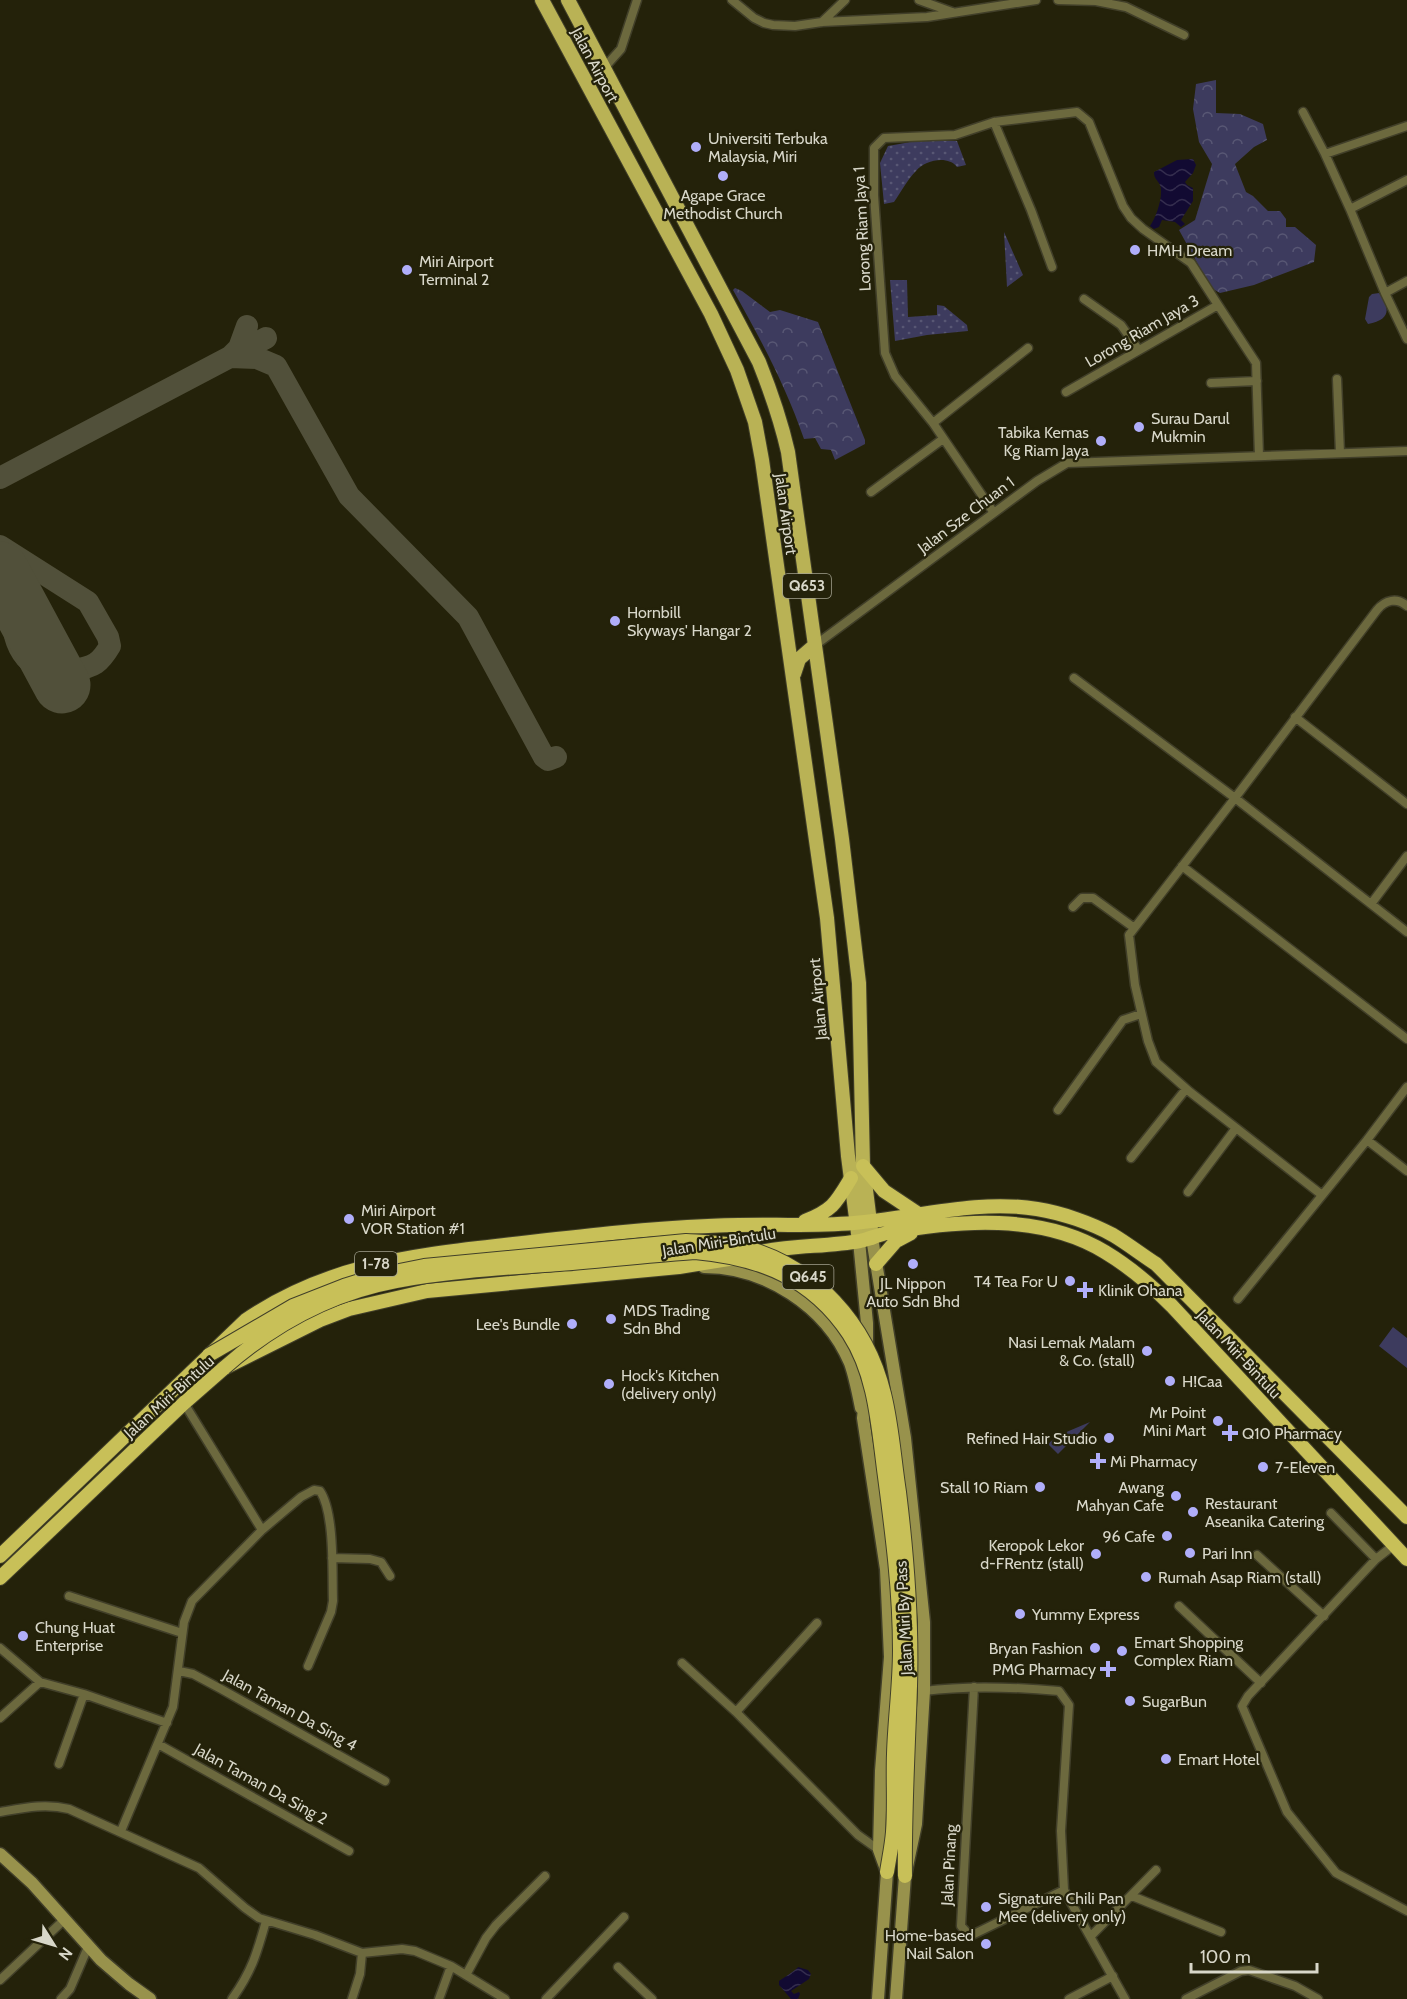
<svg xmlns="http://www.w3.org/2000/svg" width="1407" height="1999" viewBox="0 0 1407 1999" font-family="Cabin,sans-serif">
	<defs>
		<pattern id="forest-crowns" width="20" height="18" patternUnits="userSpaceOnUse" patternTransform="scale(1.5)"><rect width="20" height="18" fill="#3d3b5e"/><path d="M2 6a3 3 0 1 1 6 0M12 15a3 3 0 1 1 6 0" fill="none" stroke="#585774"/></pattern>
		<pattern id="park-dots" width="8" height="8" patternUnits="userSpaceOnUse" patternTransform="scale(1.5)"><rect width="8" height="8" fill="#3d3b5e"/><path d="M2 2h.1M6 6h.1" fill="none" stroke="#585774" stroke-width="1.8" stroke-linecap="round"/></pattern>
		<pattern id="water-waves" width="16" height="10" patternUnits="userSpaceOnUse" patternTransform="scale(1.5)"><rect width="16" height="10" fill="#120a32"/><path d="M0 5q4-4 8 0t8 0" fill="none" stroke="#342d4e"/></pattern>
	</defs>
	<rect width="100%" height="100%" fill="#24220a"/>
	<path fill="#3d3b5e" d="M1379 293C1391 309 1390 320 1368 324L1365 319 1369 297 1372 294Z
		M1393 1327 1407 1338V1368L1379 1346Z
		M1090 1422 1058 1454 1048 1444 1057 1436Z"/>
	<path fill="url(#forest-crowns)" d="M1216 80V113L1240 114 1263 124 1267 140 1254 147 1235 164 1246 192 1253 196 1268 211H1280L1286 219V227H1295L1316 245 1314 262 1254 285 1220 293 1211 288 1179 230 1195 220 1212 164 1199 142 1193 109 1196 84Z
		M735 288 742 291 770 312 780 310 818 322 865 440V444L835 460 831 450 821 449 815 438 804 439C786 386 760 338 733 290Z"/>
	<path fill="url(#park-dots)" d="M922 140 957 141 966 165 957 167C948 155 925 160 916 171 907 180 901 192 894 202L884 204 880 163 888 146Z
		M1004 232 1023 275 1007 287Z
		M890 280H907L908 317 937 315V305L944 306 967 325 968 331 927 335 895 341Z"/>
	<path fill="url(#water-waves)" d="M1193 159 1196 165 1193 173 1185 182 1187 185 1193 188V201L1181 220 1185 224 1181 227 1175 222 1162 220 1159 227 1154 229 1150 226C1156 218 1164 195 1160 185 1157 179 1154 179 1154 172L1177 160Z
		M798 1967 808 1970 811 1974 809 1979 791 1991 794 1994 799 1992 800 1994 798 1999H791L779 1985V1981C782 1979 796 1970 798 1967Z"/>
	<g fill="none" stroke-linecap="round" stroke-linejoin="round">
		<path stroke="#51503a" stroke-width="22" d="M231 356 239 348 247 326
			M230 357 257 358 276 366 349 496 468 617 544 757 548 760 556 757
			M0 478 266 338
			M0 546 88 602 108 637 110 646C100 663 94 667 74 670 68 671 62 673 56 672 22 671 5 631 18 604"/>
		<path stroke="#51503a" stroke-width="57" d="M0 570 62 685"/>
		<g stroke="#413f29" stroke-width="11">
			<path id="minor" d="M732 0 754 18 764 23 773 25 795 26 822 22 927 17 1036 0
				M919 0 952 12
				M1058 0 1096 1 1126 7 1184 35
				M822 22 845 0
				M604 68 621 49 637 0
				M1303 112 1325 154 1350 209
				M994 122 1031 210 1052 267
				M1325 154 1407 126
				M1407 281 1385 293 1407 339
				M1385 293 1350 209 1407 180
				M1084 299 1121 325 1138 349
				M1337 379 1340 453
				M1211 383 1257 381
				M1066 392 1218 305 1256 363 1259 456
				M933 423 1028 348
				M871 492 943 439
				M994 513 933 423 895 376 885 353 874 195V148L884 138 955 135 994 122 1077 112 1089 122 1123 206 1131 218 1143 229 1191 263 1218 305
				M814 646 1037 481 1067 463 1407 451
				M1074 678 1235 798 1407 932
				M1295 717 1407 804
				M1182 866 1407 1039
				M1371 904 1407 856
				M1073 907 1082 898H1093L1133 927
				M1058 1110 1123 1020 1141 1014
				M1367 1140 1407 1171
				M1131 1158 1186 1089
				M1188 1192 1236 1128
				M1322 1195 1190 1092 1156 1062 1148 1041 1135 985 1129 935 1235 798 1377 610C1385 600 1397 597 1407 606
				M1238 1299 1367 1140 1407 1087
				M184 1403 262 1530
				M1331 1513 1376 1559
				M1394 1545 1376 1559 1360 1576 1248 1696 1242 1706 1287 1812 1336 1873 1407 1911
				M1257 1555 1324 1616
				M332 1558 370 1559 381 1562 390 1576
				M69 1596 182 1633
				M1179 1606 1261 1683
				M0 1648 40 1682 84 1694 167 1723
				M682 1663 736 1712 858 1835 879 1850
				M179 1671 193 1674 221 1689 385 1781
				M974 1687 961 1926 970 1936 1064 1890
				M924 1691C969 1685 1014 1687 1059 1691L1069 1705 1061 1831 1064 1890 1125 1999
				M736 1712 817 1623
				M0 1718 40 1682
				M158 1744 349 1851
				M59 1764 84 1694
				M0 1812C23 1808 45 1803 69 1809L199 1868 245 1908 259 1918 315 1935 362 1953 402 1949 415 1951 451 1966 505 1999
				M121 1831 173 1707 184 1622 192 1601 262 1530 301 1497 314 1490 320 1491C335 1513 332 1574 333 1601L331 1612 308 1666
				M1132 1896 1221 1932
				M1091 1936 1156 1870
				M618 1967 652 1999
				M466 1975 486 1938 496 1925 545 1876
				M0 1980 65 1919
				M61 1999 70 1989 88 1947
				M232 1999C252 1971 257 1953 266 1921
				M352 1999 360 1974 362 1953
				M439 1999 451 1966
				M546 1999 624 1917
				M1069 1999 1113 1976
				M1186 1999 1241 1971 1249 1970 1295 1986 1318 1999"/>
		</g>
		<g stroke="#413f29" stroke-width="15">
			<path id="secondary" d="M872 1238 905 1438 924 1622V1691L916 1824 905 1876 896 1999
				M859 1241 867 1323V1350
				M704 1267C765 1267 826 1306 850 1363 855 1377 858 1393 861 1408
				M867 1380 863 1418 886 1569 890 1657 881 1771 879 1850 887 1872 878 1999
				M0 1854 32 1883 101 1960 129 1984 150 1999"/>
		</g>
		<g stroke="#413f29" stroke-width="16">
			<path id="primary" d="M542 0 711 314 737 370 755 422 762 460 827 918 848 1156 859 1241
				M568 0 759 362C771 392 781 421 788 452L842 839 859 983 863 1166 872 1238
				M794 674 799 659 814 646"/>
		</g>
		<g stroke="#413f29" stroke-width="16">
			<path id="trunk" d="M863 1166 884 1191 920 1215
				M805 1221C833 1210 836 1203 851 1178
				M756 1253C790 1245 826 1247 860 1241 869 1239 878 1235 887 1233 957 1220 1042 1213 1105 1252 1130 1267 1152 1286 1172 1306L1407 1559
				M876 1264 896 1241 911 1233
				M0 1556 246 1320C324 1267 405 1256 496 1246 567 1238 637 1229 708 1226 757 1223 806 1227 854 1223 913 1218 978 1199 1037 1209 1062 1213 1091 1223 1113 1235 1128 1244 1142 1255 1156 1264L1407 1517
				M0 1578 184 1403 224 1368 320 1320 349 1309 427 1291 679 1267 735 1258"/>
		</g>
		<use href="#minor" stroke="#6c693e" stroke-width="8"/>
		<use href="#secondary" stroke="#98924c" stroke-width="12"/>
		<use href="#primary" stroke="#b9b255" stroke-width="14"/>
		<use href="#trunk" stroke="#c8c058" stroke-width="14"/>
		<g stroke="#413f29" stroke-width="16" stroke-linecap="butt">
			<path id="trunk-bridge" d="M209 1355 293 1306 344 1286 379 1275 424 1266 686 1241C705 1242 725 1242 744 1247 815 1266 867 1323 884 1394 892 1426 894 1460 899 1492 907 1557 912 1621 910 1686 908 1750 904 1813 905 1876
				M224 1368C273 1325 332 1293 396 1281 450 1271 505 1268 559 1264 605 1261 650 1255 695 1252 760 1258 812 1278 849 1334 875 1374 878 1423 884 1469 892 1530 900 1589 900 1650 900 1685 895 1720 894 1754 893 1780 895 1806 893 1832 892 1845 889 1859 887 1872"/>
		</g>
		<use href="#trunk-bridge" stroke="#c8c058" stroke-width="14"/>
	</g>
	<g fill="#b0aefa" stroke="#24220a" stroke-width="2">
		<circle cx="696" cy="147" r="6"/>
		<circle cx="723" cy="176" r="6"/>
		<circle cx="1135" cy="250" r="6"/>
		<circle cx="407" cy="270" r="6"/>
		<circle cx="1139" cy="427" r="6"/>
		<circle cx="1101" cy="441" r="6"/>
		<circle cx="615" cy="621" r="6"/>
		<circle cx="349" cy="1219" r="6"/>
		<circle cx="913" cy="1264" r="6"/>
		<circle cx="1070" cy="1281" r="6"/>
		<path d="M1082 1281h6v6h6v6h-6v6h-6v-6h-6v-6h6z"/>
		<circle cx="611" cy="1319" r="6"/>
		<circle cx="572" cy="1324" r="6"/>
		<circle cx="1147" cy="1351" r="6"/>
		<circle cx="1170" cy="1381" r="6"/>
		<circle cx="609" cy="1384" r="6"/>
		<circle cx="1218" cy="1421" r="6"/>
		<path d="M1227 1424h6v6h6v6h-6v6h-6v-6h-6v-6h6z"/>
		<circle cx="1109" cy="1438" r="6"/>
		<path d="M1095 1452h6v6h6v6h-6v6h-6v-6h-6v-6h6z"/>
		<circle cx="1263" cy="1467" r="6"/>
		<circle cx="1040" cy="1487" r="6"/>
		<circle cx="1176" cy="1496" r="6"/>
		<circle cx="1193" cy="1512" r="6"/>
		<circle cx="1167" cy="1536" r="6"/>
		<circle cx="1190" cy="1553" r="6"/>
		<circle cx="1096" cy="1554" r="6"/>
		<circle cx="1146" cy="1577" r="6"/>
		<circle cx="1020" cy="1614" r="6"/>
		<circle cx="23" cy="1636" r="6"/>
		<circle cx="1095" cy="1648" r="6"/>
		<circle cx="1122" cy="1651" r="6"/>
		<path d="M1105 1660h6v6h6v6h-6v6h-6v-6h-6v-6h6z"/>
		<circle cx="1130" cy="1701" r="6"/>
		<circle cx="1166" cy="1759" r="6"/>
		<circle cx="986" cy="1907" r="6"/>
		<circle cx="986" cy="1944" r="6"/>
	</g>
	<g text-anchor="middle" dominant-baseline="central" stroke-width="4.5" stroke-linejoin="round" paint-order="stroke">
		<g fill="#24220a" stroke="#a2a190" stroke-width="1.5">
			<rect x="783" y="574" width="48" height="24" rx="4.5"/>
			<rect x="355" y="1252" width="42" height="24" rx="4.5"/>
			<rect x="782.5" y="1265" width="51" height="24" rx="4.5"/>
		</g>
		<g font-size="15" font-weight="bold" fill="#d8d7c9">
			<text x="807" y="586">Q653</text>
			<text x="376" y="1264">1-78</text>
			<text x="808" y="1277">Q645</text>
		</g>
		<g font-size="16" fill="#d8d7c9" stroke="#24220a">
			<text transform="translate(595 65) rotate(62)">Jalan Airport</text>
			<text transform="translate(862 229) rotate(-93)">Lorong Riam Jaya 1</text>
			<text transform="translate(1142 331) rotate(-30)">Lorong Riam Jaya 3</text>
			<text transform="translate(786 514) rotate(82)">Jalan Airport</text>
			<text transform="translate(966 515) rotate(-37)">Jalan Sze Chuan 1</text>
			<text transform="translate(818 999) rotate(-95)">Jalan Airport</text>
			<text transform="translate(719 1242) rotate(-9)">Jalan Miri-Bintulu</text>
			<text transform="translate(1239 1354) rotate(47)">Jalan Miri-Bintulu</text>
			<text transform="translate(169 1397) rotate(-42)">Jalan Miri-Bintulu</text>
			<text transform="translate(904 1618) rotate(-93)">Jalan Miri By Pass</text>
			<text transform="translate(290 1710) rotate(29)">Jalan Taman Da Sing 4</text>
			<text transform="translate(261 1784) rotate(29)">Jalan Taman Da Sing 2</text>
			<text transform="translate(949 1865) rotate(-87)">Jalan Pinang</text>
		</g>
		<g font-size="16" fill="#d8d7c9" stroke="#24220a" text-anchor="start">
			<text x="708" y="138">Universiti Terbuka<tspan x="708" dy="18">Malaysia, Miri</tspan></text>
			<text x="723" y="195" text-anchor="middle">Agape Grace<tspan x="723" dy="18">Methodist Church</tspan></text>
			<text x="1147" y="250">HMH Dream</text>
			<text x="419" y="261">Miri Airport<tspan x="419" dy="18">Terminal 2</tspan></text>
			<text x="1151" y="418">Surau Darul<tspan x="1151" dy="18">Mukmin</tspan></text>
			<text x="1089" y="432" text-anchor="end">Tabika Kemas<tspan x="1089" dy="18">Kg Riam Jaya</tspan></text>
			<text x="627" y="612">Hornbill<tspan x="627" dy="18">Skyways' Hangar 2</tspan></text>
			<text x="361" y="1210">Miri Airport<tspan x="361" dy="18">VOR Station #1</tspan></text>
			<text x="1058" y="1281" text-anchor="end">T4 Tea For U</text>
			<text x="913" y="1283" text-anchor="middle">JL Nippon<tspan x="913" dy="18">Auto Sdn Bhd</tspan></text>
			<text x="1098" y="1290">Klinik Ohana</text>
			<text x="623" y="1310">MDS Trading<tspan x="623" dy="18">Sdn Bhd</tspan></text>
			<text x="560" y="1324" text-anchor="end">Lee's Bundle</text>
			<text x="1135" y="1342" text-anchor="end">Nasi Lemak Malam<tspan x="1135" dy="18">&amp; Co. (stall)</tspan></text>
			<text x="621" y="1375">Hock's Kitchen<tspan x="621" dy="18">(delivery only)</tspan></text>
			<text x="1182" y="1381">H!Caa</text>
			<text x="1206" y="1412" text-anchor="end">Mr Point<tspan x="1206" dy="18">Mini Mart</tspan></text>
			<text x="1242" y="1433">Q10 Pharmacy</text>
			<text x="1097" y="1438" text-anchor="end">Refined Hair Studio</text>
			<text x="1110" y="1461">Mi Pharmacy</text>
			<text x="1275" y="1467">7-Eleven</text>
			<text x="1028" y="1487" text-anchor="end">Stall 10 Riam</text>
			<text x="1164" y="1487" text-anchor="end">Awang<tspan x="1164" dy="18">Mahyan Cafe</tspan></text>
			<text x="1205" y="1503">Restaurant<tspan x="1205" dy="18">Aseanika Catering</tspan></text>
			<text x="1155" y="1536" text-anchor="end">96 Cafe</text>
			<text x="1084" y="1545" text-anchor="end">Keropok Lekor<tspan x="1084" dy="18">d-FRentz (stall)</tspan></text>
			<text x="1202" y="1553">Pari Inn</text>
			<text x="1158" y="1577">Rumah Asap Riam (stall)</text>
			<text x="1032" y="1614">Yummy Express</text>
			<text x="35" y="1627">Chung Huat<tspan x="35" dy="18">Enterprise</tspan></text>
			<text x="1134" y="1642">Emart Shopping<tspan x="1134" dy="18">Complex Riam</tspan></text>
			<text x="1083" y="1648" text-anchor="end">Bryan Fashion</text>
			<text x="1096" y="1669" text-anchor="end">PMG Pharmacy</text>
			<text x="1142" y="1701">SugarBun</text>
			<text x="1178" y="1759">Emart Hotel</text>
			<text x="998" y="1898">Signature Chili Pan<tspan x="998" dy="18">Mee (delivery only)</tspan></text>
			<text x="974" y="1935" text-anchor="end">Home-based<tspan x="974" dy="18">Nail Salon</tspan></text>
		</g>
	</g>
	<g transform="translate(54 1945) rotate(127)" stroke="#24220a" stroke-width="4.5" paint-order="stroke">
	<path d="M0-4.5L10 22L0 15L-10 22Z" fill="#d8d7c9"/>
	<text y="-9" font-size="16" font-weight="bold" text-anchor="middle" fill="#d8d7c9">N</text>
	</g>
	<path d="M1191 1963v9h126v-9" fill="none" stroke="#d8d7c9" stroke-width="3"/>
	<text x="1200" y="1963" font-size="18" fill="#d8d7c9" stroke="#24220a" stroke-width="4.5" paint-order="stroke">100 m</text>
</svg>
